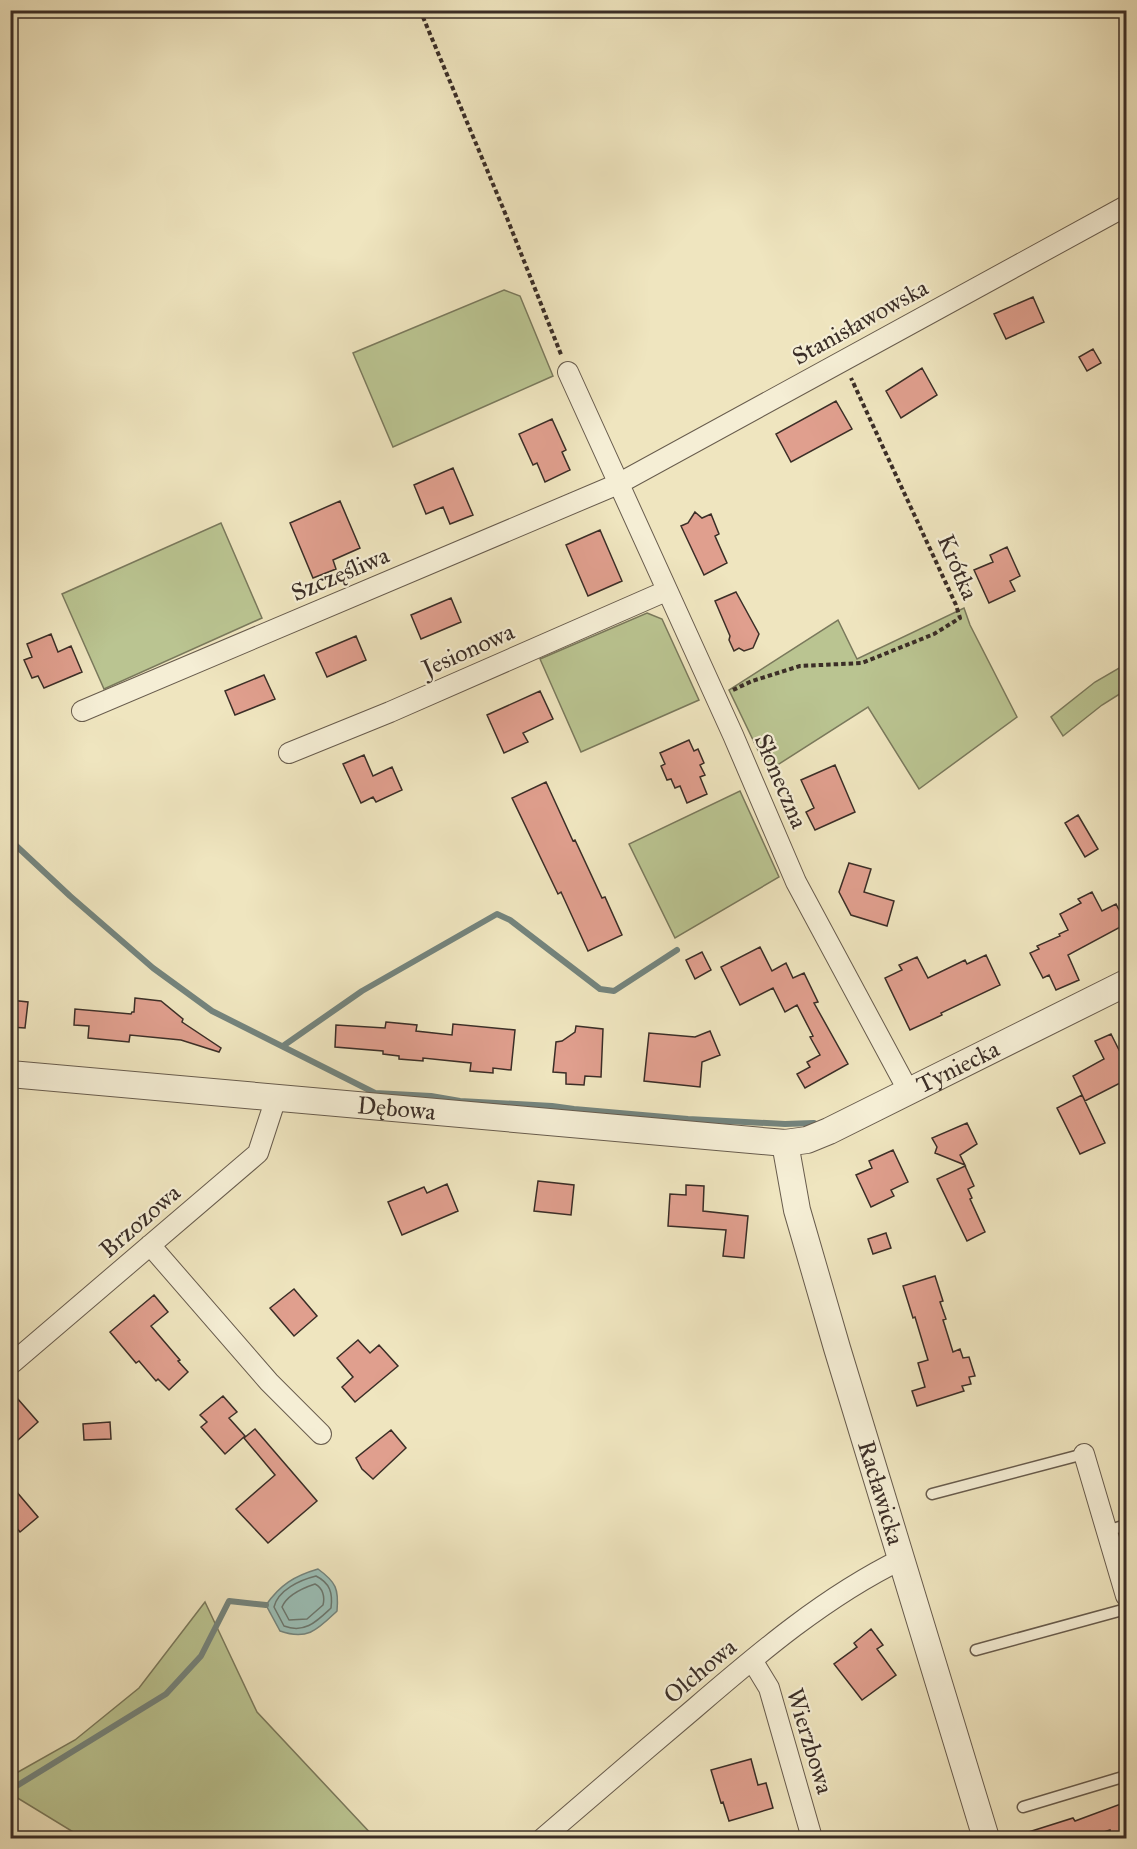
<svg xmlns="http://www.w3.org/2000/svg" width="1137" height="1849" viewBox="0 0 1137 1849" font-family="'IM FELL Great Primer',serif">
	<rect width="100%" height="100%" fill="#efe5bf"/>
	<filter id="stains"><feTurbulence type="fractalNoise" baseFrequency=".00333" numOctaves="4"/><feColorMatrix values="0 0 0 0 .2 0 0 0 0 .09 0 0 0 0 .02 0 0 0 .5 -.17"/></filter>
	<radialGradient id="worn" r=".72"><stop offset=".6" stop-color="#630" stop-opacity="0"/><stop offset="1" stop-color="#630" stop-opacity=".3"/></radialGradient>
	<path fill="#bac491" stroke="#7a795c" stroke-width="1.5" d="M504 290 520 296 553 376 393 447 353 353Z
		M221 523 262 618 104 689 62 594Z
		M964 608 970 625 1017 717 919 789 868 707 768 771 729 690 838 620 857 659Z
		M647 613 662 619 699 700 581 752 540 659Z
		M1126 664V690L1102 705 1063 736 1051 717 1095 682Z
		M740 791 779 877 675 938 629 844Z
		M205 1602 257 1712 375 1838H83L11 1794V1776L75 1740 139 1688Z"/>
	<path fill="#9abeb6" stroke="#74847d" stroke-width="1.5" d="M318 1569C336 1582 339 1589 337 1611 318 1629 308 1641 280 1631L266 1605C280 1585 294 1576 318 1569Z"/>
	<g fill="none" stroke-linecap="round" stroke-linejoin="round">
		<path stroke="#6a766e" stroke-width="1.5" d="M316 1576C330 1583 333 1593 331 1608 317 1621 305 1634 284 1626L274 1607C278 1590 300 1580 316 1576Z
			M315 1584C323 1588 325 1597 323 1605L307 1619 289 1620 282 1607C287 1595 303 1588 315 1584Z"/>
		<path stroke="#74847d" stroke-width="6" d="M10 840 70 896 153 968 212 1011 375 1093 431 1096 460 1101 552 1106 574 1109 688 1119 785 1124 814 1123
			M283 1046 362 991 497 914 510 920 600 989 614 991 677 950
			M10 1790 166 1694 201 1656 229 1601 266 1605"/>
	</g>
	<path fill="#e09f8e" stroke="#3b2e27" stroke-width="1.5" d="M1033 297 1044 322 1006 339 994 314Z
		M1093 349 1101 363 1087 371 1079 357Z
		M922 368 937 395 901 418 886 391Z
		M836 401 852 429 791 462 776 434Z
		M552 419 566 450 562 452 570 470 545 482 537 463 533 465 519 434Z
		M453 468 473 515 450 524 443 507 426 514 414 485Z
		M340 501 360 548 333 560 336 569 313 578 290 523Z
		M695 512 702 518 711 514 719 534 715 536 727 563 704 575 681 526 688 523Z
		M600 530 622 581 588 596 566 545Z
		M1007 547 1020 576 1010 581 1015 591 989 603 974 570 993 562 990 555Z
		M736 592 759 634 753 648 744 651 739 648 734 651 729 640 730 636 715 601Z
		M451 598 461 622 421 639 411 615Z
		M51 634 58 652 71 646 82 672 44 688 38 676 32 678 24 660 32 657 27 644Z
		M356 636 366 660 327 677 316 653Z
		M264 675 275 699 235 715 225 691Z
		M540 691 553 719 523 733 528 742 504 753 487 715Z
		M689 740 694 751 698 749 704 763 700 765 705 775 700 777 707 794 687 803 680 786 675 788 671 779 667 780 661 766 665 764 660 753Z
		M364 755 373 776 392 767 402 790 376 802 373 797 361 803 343 764Z
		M835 765 855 812 815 830 806 812 814 808 801 780Z
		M546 782 573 841 575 840 602 898 605 897 622 935 588 951 561 892 558 894 512 798Z
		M1078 815 1098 849 1085 857 1065 823Z
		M849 863 871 869 864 892 894 901 887 926 851 915 839 892Z
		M1092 892 1102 911 1116 904 1126 924 1068 955 1079 980 1056 990 1049 975 1043 978 1030 953 1039 949 1037 946 1060 936 1059 934 1068 930 1060 914 1081 903 1078 899Z
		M760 947 772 971 786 963 793 978 804 973 818 1002 814 1003 848 1064 805 1088 797 1074 810 1067 807 1062 820 1055 810 1037 813 1036 797 1005 785 1012 773 988 740 1005 721 967Z
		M702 952 711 970 695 979 686 960Z
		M986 955 1000 985 941 1013 942 1015 910 1030 885 978 902 970 899 965 917 957 928 978 965 960 967 964Z
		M135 998 161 1001 183 1019 182 1022 221 1048 219 1052 181 1040 130 1035 129 1042 88 1038 89 1026 74 1025 75 1009 131 1014 132 1012H134Z
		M10 1000 28 1002 25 1028 10 1027Z
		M386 1022 417 1025 416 1031 452 1035 453 1024 515 1030 511 1070 493 1068V1073L470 1071 471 1063 423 1058V1061L399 1059V1056L383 1054V1051L335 1047 336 1025 385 1028Z
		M576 1026 603 1029 601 1077 585 1076 584 1085 566 1084V1073L553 1072 556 1042 562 1041 575 1032Z
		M710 1031 720 1055 702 1062 700 1087 644 1081 649 1033 695 1037Z
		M1111 1034 1126 1064V1080L1085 1101 1073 1076 1104 1059 1095 1041Z
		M1082 1095 1105 1143 1080 1154 1057 1108Z
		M967 1123 977 1144 960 1155 965 1165 935 1153 937 1147 932 1138Z
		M893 1150 908 1182 891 1190 894 1196 871 1207 856 1175 872 1168 869 1161Z
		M965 1166 974 1186 968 1189 972 1198 970 1199 985 1232 967 1241 937 1179Z
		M538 1181 574 1185 571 1215 534 1211Z
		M447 1184 458 1211 402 1235 388 1202 424 1187 427 1193Z
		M686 1185 704 1186 703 1211 748 1216 744 1258 723 1256 726 1230 668 1226 670 1194 686 1195Z
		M886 1233 891 1248 873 1254 868 1239Z
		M935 1276 943 1301 940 1302 946 1319 943 1320 953 1352 960 1349 963 1358 969 1357 975 1376 969 1377 971 1384 962 1386 964 1391 917 1406 912 1391 925 1387 918 1363 928 1360 915 1317 913 1318 903 1286Z
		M294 1289 317 1316 294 1336 270 1308Z
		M154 1295 168 1312 151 1326 180 1360 178 1361 188 1372 169 1390 158 1379 156 1381 139 1361 136 1363 110 1332Z
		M358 1340 370 1353 379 1345 398 1366 355 1402 342 1387 353 1377 337 1358Z
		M10 1390 38 1422 18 1440 10 1431Z
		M223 1396 237 1412 229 1418 245 1436 225 1454 201 1427 207 1422 200 1415Z
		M110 1422 111 1439 84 1440 83 1424Z
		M255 1429 317 1501 268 1543 236 1509 275 1475 244 1438Z
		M391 1430 406 1448 373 1479 362 1469 356 1458Z
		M10 1484 38 1517 20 1532 10 1520Z
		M871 1629 883 1645 877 1649 896 1675 862 1700 834 1664 857 1647 854 1643Z
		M751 1759 758 1785 766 1783 773 1808 729 1821 723 1802 721 1803 711 1770Z
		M1126 1802V1839H1113L1110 1830 1082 1839H1020L1019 1835 1073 1818 1075 1821Z"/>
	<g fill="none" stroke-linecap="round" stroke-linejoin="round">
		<g stroke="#685c4d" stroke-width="13">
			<path id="service" d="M932 1494 1084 1454
				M1107 1531 1126 1525
				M976 1650 1126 1609
				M1023 1807 1126 1776"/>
		</g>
		<g stroke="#685c4d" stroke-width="22">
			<path id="minor" d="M568 372 733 735 796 882 909 1092
				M82 711 618 484 1126 206
				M289 753 390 712 666 591
				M150 1245 269 1382 321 1434
				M10 1365 258 1153 276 1098
				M1084 1454 1126 1596
				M752 1660 769 1688 812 1838
				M543 1838C593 1795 644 1751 695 1708 760 1652 826 1596 902 1559"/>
		</g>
		<g stroke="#685c4d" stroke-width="28">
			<g id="tertiary">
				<path id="s1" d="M10 1074 785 1143 807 1140 829 1131 1126 983"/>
				<path id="s2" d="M785 1143 797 1210 837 1348 986 1838"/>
			</g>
		</g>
		<path stroke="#3b2e27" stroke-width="4" stroke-dasharray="4.5 3" stroke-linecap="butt" d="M420 10 503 208 562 357
			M733 690 752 681 800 666 862 663 934 634 960 618 956 605 851 378"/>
		<use href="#service" stroke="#f5eed5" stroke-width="10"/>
		<use href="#minor" stroke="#f5eed5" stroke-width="20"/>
		<use href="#tertiary" stroke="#f5eed5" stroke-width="26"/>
	</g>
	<g text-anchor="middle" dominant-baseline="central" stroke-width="4.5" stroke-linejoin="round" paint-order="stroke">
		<g font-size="24" fill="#3b2e27" stroke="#f5eed5">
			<text transform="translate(860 322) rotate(-29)">Stanisławowska</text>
			<text transform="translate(958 567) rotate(67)">Krótka</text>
			<text transform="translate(340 574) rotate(-23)">Szczęśliwa</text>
			<text transform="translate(468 650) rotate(-24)">Jesionowa</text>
			<text transform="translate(781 781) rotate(67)">Słoneczna</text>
			<text stroke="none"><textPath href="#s1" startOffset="968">Tyniecka</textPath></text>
			<text stroke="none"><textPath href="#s1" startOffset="388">Dębowa</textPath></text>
			<text transform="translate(140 1221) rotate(-41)">Brzozowa</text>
			<text stroke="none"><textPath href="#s2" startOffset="363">Racławicka</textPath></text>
			<text transform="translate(700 1671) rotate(-40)">Olchowa</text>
			<text transform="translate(810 1741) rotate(73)">Wierzbowa</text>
		</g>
	</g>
	<rect width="1137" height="1849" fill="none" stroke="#efe5bf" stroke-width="36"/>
	<rect x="12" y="12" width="1113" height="1825" fill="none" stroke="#3b2e27" stroke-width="3"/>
	<rect x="18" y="18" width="1101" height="1813" fill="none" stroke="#3b2e27" stroke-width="1.5"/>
	<rect width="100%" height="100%" filter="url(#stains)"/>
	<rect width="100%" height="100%" fill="url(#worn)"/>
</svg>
